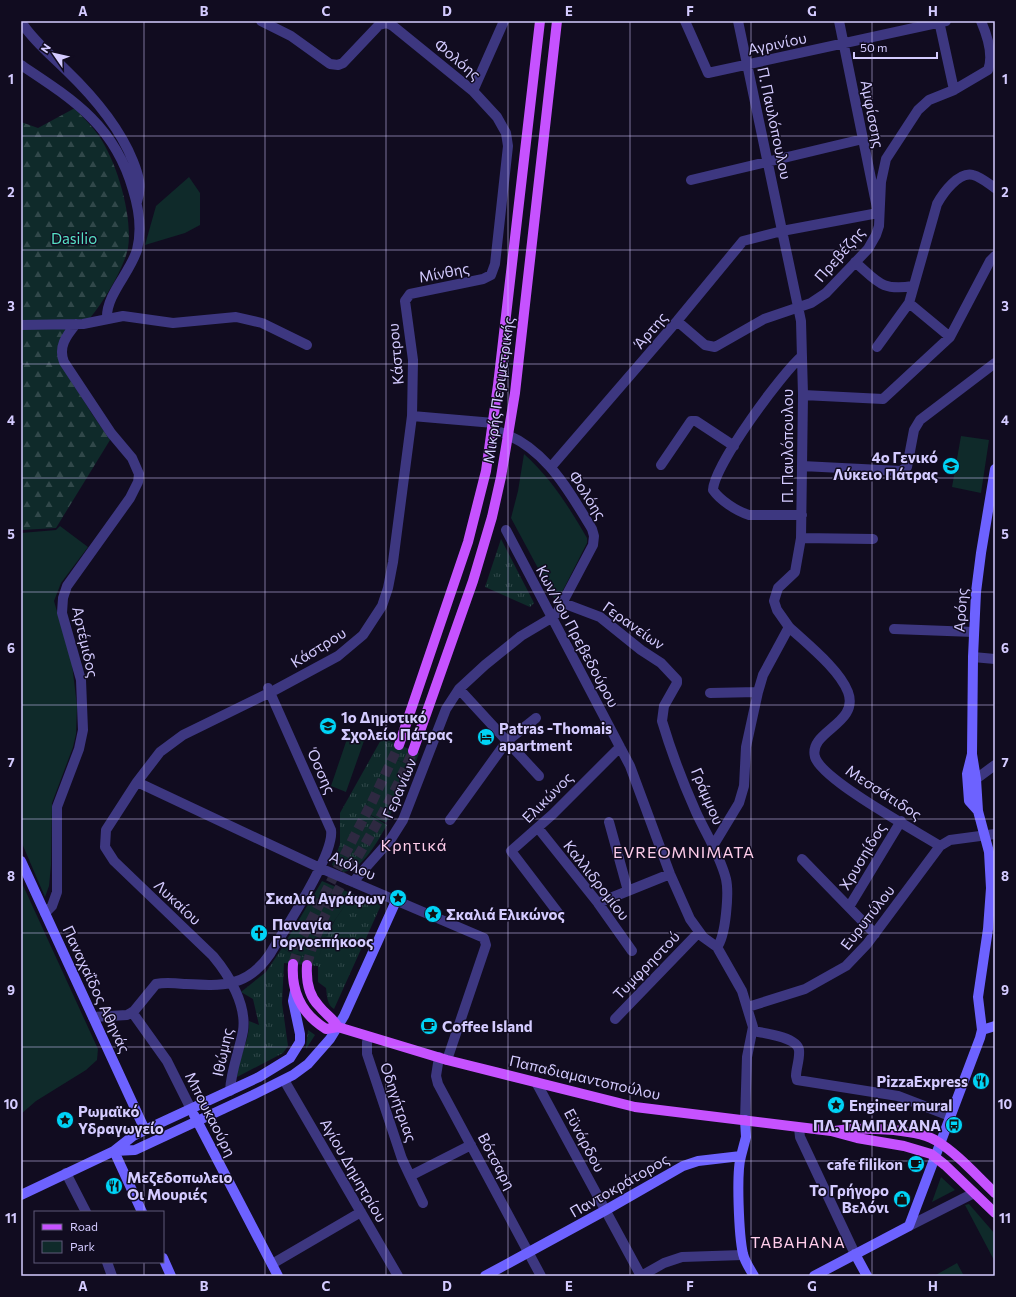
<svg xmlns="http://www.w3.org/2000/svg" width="1016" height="1297" viewBox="0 0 1016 1297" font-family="Commissioner,sans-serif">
	<defs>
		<pattern id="grass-tufts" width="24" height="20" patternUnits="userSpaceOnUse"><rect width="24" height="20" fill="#0f2a2a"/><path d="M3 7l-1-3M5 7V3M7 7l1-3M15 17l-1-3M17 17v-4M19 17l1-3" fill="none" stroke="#31484a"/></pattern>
		<pattern id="forest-firs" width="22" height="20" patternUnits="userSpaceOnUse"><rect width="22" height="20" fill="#0f2a2a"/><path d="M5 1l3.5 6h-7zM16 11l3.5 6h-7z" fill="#31484a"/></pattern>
	</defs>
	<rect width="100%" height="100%" fill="#110c20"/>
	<path fill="url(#grass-tufts)" d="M501 539 534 603 530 607 485 587Z
		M382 738 419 753 414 767 390 757 363 811 387 825C378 840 363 870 343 872L332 865 340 844V813Z
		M353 894 381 905 334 1009C327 1005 327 996 326 988L318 982V966L284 963 282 1003 288 1046 283 1053 237 1077C238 1057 250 1041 249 1021L259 1025 253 999 241 992 266 972 282 948 293 955 295 954 306 956 324 941 336 918Z
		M308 1030 315 1035 306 1049V1047Z"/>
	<path fill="url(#forest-firs)" d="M75 108C83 118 92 126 99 136 117 162 133 217 128 248 124 268 103 303 90 318L75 320 59 361 92 414 110 440 56 528 21 530V122L38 128Z"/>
	<path fill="#0f2a2a" d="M189 177 200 193V225L185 233 145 245 156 206Z
		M961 436 989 440 981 493 952 487Z
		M524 454C551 478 569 507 587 538V543L560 596 554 598 511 518 518 491Z
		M60 526 88 547 61 583 54 601 72 664 77 706 76 734 73 747 52 803 51 865 49 886 45 897 21 841V533L56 530Z
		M349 733 365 738 346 792 331 786Z
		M390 757 414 767 386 823 363 811Z
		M21 881 98 1049 97 1060 86 1070 36 1101 21 1114Z
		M322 881 353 894 330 927 319 956H306L295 954 293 955 282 948Z
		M941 1177 955 1190 932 1202Z
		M969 1204 995 1234V1262L965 1205Z
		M957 1263 964 1276H934Z"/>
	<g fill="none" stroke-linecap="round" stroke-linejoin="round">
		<path stroke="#2e2941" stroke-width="10" stroke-dasharray="10 5" stroke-linecap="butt" d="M293 964 302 938 372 802 399 745
			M307 965C319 915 351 870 376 825 390 801 402 776 413 751"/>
		<path stroke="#3d3780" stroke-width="10" d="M685 21 708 73 946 21
			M939 21 954 90
			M24 26C36 43 51 55 66 70 93 96 119 126 133 161 139 176 142 186 137 202
			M21 65C74 100 115 126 133 190 139 209 142 230 137 250 130 273 106 295 107 318
			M473 91 504 21
			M691 180 863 139
			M855 262C878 282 881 291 913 286
			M909 303 950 337
			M677 321 705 345 715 347 764 319 811 303 826 293 868 249 876 235 879 226 881 182 886 159 918 110 929 100 954 90 988 70C994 55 987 35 981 21
			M21 325 83 324 123 316 173 323 236 317 262 323 307 345
			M877 347 909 303 937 204C943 193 959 171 973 175 981 177 989 184 995 188
			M803 395 883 399 950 337 990 261 995 256
			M412 416 494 423
			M661 465 691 421H696L734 446
			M802 466 901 471 907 467 914 430 920 420 995 363
			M551 467 677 321 743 241 782 231 878 213 839 21
			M802 515H749C736 511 720 500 713 490 714 465 782 373 802 356
			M506 530 630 766 670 874 690 919 703 937 717 947
			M801 538 873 539
			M563 603 600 617 641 650 661 663 677 680V683L664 706 662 721C671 751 683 783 696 812 706 834 720 855 726 879 729 892 726 936 717 947
			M789 627C807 644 839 669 848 692 860 724 808 731 815 757 822 780 916 831 940 846
			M894 629 974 632
			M973 657 995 659
			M459 689 539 776
			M710 693 758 692
			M976 779 995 765
			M137 782 320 868 484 938 486 945 447 1060
			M450 820 507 741 536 718
			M609 822 628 891
			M538 828 598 903 632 951
			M713 846 739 803 744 786 746 747 758 692 763 675 789 627 777 610 774 601 778 588 795 572 801 538 803 395 801 321 738 21
			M802 859 875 934
			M353 882 391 839 403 820 446 709 459 689 485 665 521 636 548 620 557 613 593 545 594 536 592 529C568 489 542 442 493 430
			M598 903 670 874
			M849 907 901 821
			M45 913 52 906 57 892V807L79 749 83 730 81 680 62 613 63 598 67 586 130 498 138 482 139 474 132 458 111 433 64 362C58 347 66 336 76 324
			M559 914 511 851 553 814 620 747
			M717 947 742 991 753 1027 747 1057 745 1120
			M748 1007 805 989 846 966 867 944 940 846 950 840 995 834
			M132 1012 167 1061 191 1109
			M93 1017 127 1015 134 1011 156 984C165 982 175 983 184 984 221 986 247 988 270 954 284 930 335 854 331 830L268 688
			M615 1019 699 932
			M753 1031C764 1033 797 1037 799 1050 800 1059 796 1068 796 1076L797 1080 898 1096 950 1116
			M369 1037 367 1042V1054L402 1159 410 1176
			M439 1057 436 1076 438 1084 541 1276
			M284 1080 398 1276
			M536 1082 641 1276
			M230 1091C231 1070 239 1052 243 1031 247 1005 229 975 213 956L114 861 105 847 106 830 137 782 160 752 183 735 275 690 338 656 363 635 382 606 388 588 393 562 412 416 413 360 405 301 410 294 483 279 491 275 495 264 508 146 506 133 497 117 473 91 393 26 387 23 379 25 343 63 338 65 330 64 291 36 261 21
			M799 1128 800 1137 855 1254
			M66 1173 86 1212
			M423 1203 410 1176 471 1145
			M909 1226 974 1193
			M107 1262 112 1276
			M272 1264 361 1212
			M641 1276 664 1263 682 1257 743 1255"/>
		<path stroke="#6d62ff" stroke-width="10" d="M978 811 969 801 967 774 972 754 973 657 976 592 981 553 995 469
			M21 861 145 1130
			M982 1030 995 1026
			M194 1115 278 1276
			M114 1151 135 1150 253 1095 293 1075 308 1064 330 1039 344 1016 396 901
			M114 1151 142 1212
			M741 1156C736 1173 739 1236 743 1254 745 1262 750 1269 754 1276
			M21 1195 114 1151 133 1136 145 1130 259 1077 290 1058 300 1042V1034L293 1001 295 991
			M855 1254 867 1276
			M163 1258 171 1276
			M485 1276 606 1210 683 1166 698 1161 741 1156 746 1137 745 1120
			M814 1276 909 1226 980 1038 982 1030 978 997 988 929 991 888 989 852 978 811 976 779 972 754"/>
		<path stroke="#c652ff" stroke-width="10" d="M399 745 468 542 486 471 498 385 540 21
			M413 751 473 581 492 517 501 477 515 393 557 21
			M293 964C291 992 302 1014 326 1029L338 1027 447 1060 635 1107 831 1131 857 1138 904 1146 931 1154 945 1165 995 1213
			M307 965C306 980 308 995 319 1006 326 1015 332 1017 338 1027
			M835 1131C859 1127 913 1128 935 1140 957 1153 976 1175 995 1193"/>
	</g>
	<path fill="none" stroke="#d4cbff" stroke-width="1" stroke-opacity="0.55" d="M144 21V1212M265 21V1276M386 21V1276M508 21V1276M630 21V1276M751 21V1276M872 21V1276M21 136H995M21 250H995M21 364H995M21 478H995M21 592H995M21 705H995M21 819H995M21 933H995M21 1047H995M21 1161H995M144 1262V1276"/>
	<defs>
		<g id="school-disc" transform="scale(0.9)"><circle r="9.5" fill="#00d3f6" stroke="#110c20"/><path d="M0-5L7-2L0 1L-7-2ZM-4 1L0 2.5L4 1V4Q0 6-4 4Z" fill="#111"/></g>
		<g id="hotel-disc" transform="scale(0.9)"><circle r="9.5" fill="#00d3f6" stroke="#110c20"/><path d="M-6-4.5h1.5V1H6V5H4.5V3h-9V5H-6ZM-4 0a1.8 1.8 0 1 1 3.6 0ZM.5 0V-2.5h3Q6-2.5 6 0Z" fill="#111"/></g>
		<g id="sight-disc" transform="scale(0.9)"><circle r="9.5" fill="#00d3f6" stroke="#110c20"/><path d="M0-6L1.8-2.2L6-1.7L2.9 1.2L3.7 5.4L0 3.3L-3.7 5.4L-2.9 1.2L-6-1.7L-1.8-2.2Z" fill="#111"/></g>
		<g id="church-disc" transform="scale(0.9)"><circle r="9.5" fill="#00d3f6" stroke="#110c20"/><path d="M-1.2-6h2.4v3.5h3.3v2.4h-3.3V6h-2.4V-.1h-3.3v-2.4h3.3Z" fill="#111"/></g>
		<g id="cafe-disc" transform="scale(0.9)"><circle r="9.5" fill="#00d3f6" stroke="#110c20"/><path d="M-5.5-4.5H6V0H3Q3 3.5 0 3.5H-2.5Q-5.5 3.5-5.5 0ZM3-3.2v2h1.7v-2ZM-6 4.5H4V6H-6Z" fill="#111"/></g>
		<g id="restaurant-disc" transform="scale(0.9)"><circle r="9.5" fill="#00d3f6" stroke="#110c20"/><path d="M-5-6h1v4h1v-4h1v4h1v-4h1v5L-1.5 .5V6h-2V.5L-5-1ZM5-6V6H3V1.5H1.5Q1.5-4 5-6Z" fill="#111"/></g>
		<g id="bus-disc" transform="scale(0.9)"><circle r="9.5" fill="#00d3f6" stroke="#110c20"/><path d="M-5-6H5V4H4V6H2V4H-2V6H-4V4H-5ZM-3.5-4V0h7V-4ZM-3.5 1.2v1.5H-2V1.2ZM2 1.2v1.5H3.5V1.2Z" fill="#111"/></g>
		<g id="shop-disc" transform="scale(0.9)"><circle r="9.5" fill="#00d3f6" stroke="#110c20"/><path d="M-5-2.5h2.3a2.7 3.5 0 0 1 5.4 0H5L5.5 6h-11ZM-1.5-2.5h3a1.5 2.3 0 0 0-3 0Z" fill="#111"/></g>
	</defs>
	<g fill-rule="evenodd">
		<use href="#school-disc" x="951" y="466"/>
		<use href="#school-disc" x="328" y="726"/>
		<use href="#hotel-disc" x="486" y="737"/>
		<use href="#sight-disc" x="398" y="898"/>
		<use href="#sight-disc" x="433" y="914"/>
		<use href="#church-disc" x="259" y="933"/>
		<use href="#cafe-disc" x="429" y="1026"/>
		<use href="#restaurant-disc" x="981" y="1081"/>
		<use href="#sight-disc" x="836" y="1105"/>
		<use href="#sight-disc" x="65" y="1120"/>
		<use href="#bus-disc" x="954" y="1125"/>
		<use href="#cafe-disc" x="916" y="1164"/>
		<use href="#restaurant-disc" x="114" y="1186"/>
		<use href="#shop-disc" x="902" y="1199"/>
	</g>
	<g text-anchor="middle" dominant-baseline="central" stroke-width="3" stroke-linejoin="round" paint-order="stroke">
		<g font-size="15" fill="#d4cbff" stroke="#110c20">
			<text transform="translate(777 43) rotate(-12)">Αγρινίου</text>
			<text transform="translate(458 59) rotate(40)">Φολόης</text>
			<text transform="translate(873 114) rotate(79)">Αμφίσσης</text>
			<text transform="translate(775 123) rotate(78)">Π. Παυλόπουλου</text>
			<text transform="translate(839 254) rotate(-49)">Πρεβέζης</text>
			<text transform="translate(444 272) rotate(-11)">Μίνθης</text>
			<text transform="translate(650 330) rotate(-49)">Άρτης</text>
			<text transform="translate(395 354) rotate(-95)">Κάστρου</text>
			<text transform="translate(498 390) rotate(-82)">Μικρής Περιμετρικής</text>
			<text transform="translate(787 446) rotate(-90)">Π. Παυλόπουλου</text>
			<text transform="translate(588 495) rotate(57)">Φολόης</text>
			<text transform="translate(960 610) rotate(-86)">Αρόης</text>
			<text transform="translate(634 625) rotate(35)">Γερανείων</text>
			<text transform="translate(578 636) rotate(62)">Κων/νου Πρεβεδούρου</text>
			<text transform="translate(86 642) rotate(77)">Αρτέμιδος</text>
			<text transform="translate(318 647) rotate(-32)">Κάστρου</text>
			<text transform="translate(322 771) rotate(66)">Όσσης</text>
			<text transform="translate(399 788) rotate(-67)">Γερανίων</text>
			<text transform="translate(884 792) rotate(33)">Μεσσάτιδος</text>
			<text transform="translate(708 796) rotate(67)">Γράμμου</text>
			<text transform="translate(547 797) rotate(-45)">Ελικώνος</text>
			<text transform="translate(862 856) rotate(-59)">Χρυσηίδος</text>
			<text transform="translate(353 865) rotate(24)">Αιόλου</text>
			<text transform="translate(597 880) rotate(52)">Καλλιδρομίου</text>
			<text transform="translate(178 902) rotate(43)">Λυκαίου</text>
			<text transform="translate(867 917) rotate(-52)">Ευρυπύλου</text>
			<text transform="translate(646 965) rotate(-46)">Τυμφρηστού</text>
			<text transform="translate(97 989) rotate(65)">Παναχαΐδος Αθηνάς</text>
			<text transform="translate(222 1052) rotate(-78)">Ιθώμης</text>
			<text transform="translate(585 1077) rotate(13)">Παπαδιαμαντοπούλου</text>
			<text transform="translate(399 1102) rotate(71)">Οδηγήτριας</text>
			<text transform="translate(211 1114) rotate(63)">Μπουκαούρη</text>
			<text transform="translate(585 1140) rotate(62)">Εϋνάρδου</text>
			<text transform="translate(497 1161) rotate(62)">Βότσαρη</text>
			<text transform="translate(354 1170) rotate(60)">Αγίου Δημητρίου</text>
			<text transform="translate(619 1185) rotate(-30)">Παντοκράτορος</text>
		</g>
		<g font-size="15" fill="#56e0c4" stroke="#110c20">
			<text x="74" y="238">Dasilio</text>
		</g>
		<g font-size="15" font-weight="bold" fill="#d4cbff" stroke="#110c20" text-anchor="start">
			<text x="938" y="457" text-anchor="end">4ο Γενικό<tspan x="938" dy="17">Λύκειο Πάτρας</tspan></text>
			<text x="341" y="717">1ο Δημοτικό<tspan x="341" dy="17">Σχολείο Πάτρας</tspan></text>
			<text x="499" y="728">Patras -Thomais<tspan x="499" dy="17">apartment</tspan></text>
			<text x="385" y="898" text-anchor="end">Σκαλιά Αγράφων</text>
			<text x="446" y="914">Σκαλιά Ελικώνος</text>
			<text x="272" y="924">Παναγία<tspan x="272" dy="17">Γοργοεπήκοος</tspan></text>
			<text x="442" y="1026">Coffee Island</text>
			<text x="968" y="1081" text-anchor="end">PizzaExpress</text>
			<text x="849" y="1105">Engineer mural</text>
			<text x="78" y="1111">Ρωμαϊκό<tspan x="78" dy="17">Υδραγωγείο</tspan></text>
			<text x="941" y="1125" text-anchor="end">ΠΛ. ΤΑΜΠΑΧΑΝΑ</text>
			<text x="903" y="1164" text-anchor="end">cafe filikon</text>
			<text x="127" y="1177">Μεζεδοπωλειο<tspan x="127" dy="17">Οι Μουριές</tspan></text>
			<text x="889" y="1190" text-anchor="end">Το Γρήγορο<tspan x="889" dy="17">Βελόνι</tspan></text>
		</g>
		<g font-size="16" letter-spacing="1" fill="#ffcdeb" stroke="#110c20">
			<text x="414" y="844">Κρητικά</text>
			<text x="684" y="851">EVREOMNIMATA</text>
			<text x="798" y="1241">TABAHANA</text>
		</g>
	</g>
	<rect width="1016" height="1297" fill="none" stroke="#110c20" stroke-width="44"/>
	<rect x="34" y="1211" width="130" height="52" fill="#110c20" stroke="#5f5879"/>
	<rect x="42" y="1224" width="20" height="6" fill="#c652ff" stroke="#5f5879"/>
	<text x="70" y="1231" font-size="12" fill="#d4cbff">Road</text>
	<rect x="42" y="1241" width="20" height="12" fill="#0f2a2a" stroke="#5f5879"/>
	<text x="70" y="1251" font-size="12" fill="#d4cbff">Park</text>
	<g transform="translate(54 54) rotate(304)" stroke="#110c20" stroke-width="3" paint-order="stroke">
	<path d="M0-3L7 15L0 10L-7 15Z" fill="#d4cbff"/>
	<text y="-6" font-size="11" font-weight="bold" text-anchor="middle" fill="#d4cbff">N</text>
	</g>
	<path d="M854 52v6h83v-6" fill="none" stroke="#d4cbff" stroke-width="2"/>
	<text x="860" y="52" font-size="12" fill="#d4cbff" stroke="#110c20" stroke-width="3" paint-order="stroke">50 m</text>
	<rect x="22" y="22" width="972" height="1253" fill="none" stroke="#d4cbff" stroke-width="1.5"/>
	<g font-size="13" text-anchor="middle" font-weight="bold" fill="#d4cbff">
		<text x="83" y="16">A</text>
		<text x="204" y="16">B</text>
		<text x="326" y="16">C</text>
		<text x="447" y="16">D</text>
		<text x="569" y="16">E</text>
		<text x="690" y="16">F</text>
		<text x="812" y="16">G</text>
		<text x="933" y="16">H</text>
		<text x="11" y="84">1</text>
		<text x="1005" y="84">1</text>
		<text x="11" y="197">2</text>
		<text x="1005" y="197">2</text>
		<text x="11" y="311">3</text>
		<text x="1005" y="311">3</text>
		<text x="11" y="425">4</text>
		<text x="1005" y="425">4</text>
		<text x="11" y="539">5</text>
		<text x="1005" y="539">5</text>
		<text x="11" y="653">6</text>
		<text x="1005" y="653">6</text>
		<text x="11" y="767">7</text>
		<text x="1005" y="767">7</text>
		<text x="11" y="881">8</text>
		<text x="1005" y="881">8</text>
		<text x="11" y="995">9</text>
		<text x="1005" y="995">9</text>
		<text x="11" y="1109">10</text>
		<text x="1005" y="1109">10</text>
		<text x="11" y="1223">11</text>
		<text x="1005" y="1223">11</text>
		<text x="83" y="1291">A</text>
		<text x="204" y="1291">B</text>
		<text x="326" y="1291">C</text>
		<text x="447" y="1291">D</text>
		<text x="569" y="1291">E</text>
		<text x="690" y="1291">F</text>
		<text x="812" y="1291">G</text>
		<text x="933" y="1291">H</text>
	</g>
</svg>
